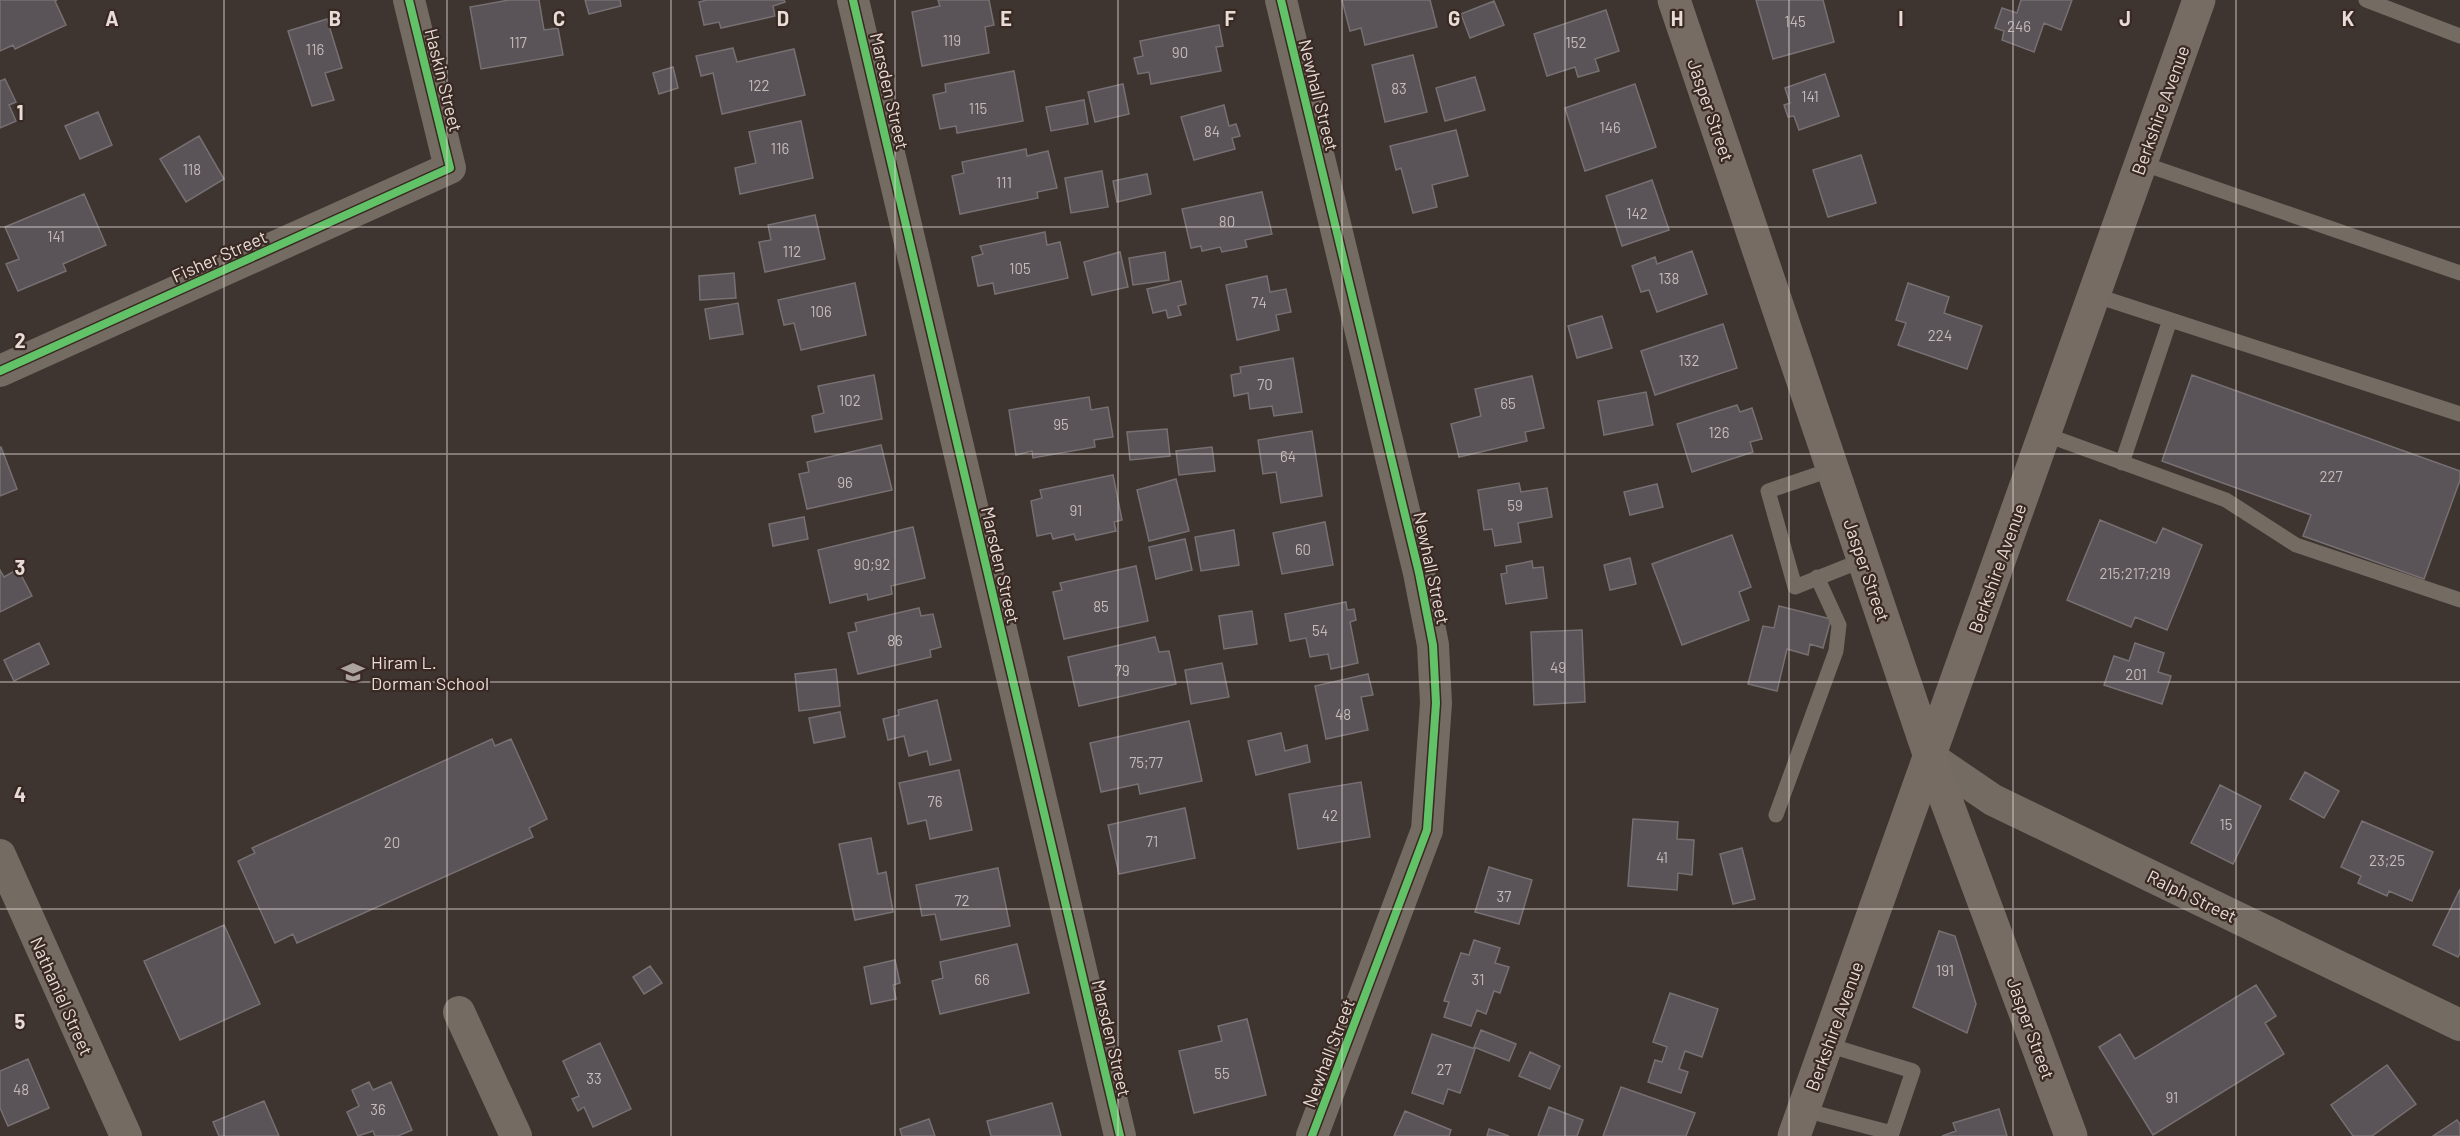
<svg xmlns="http://www.w3.org/2000/svg" width="2460" height="1136" viewBox="0 0 2460 1136" font-family="Barlow,sans-serif">
	<rect width="100%" height="100%" fill="#3e3531"/>
	<path fill="#5a5358" stroke="#767072" stroke-width="1.5" d="M0 0H57L55 1 66 25 15 49 13 45 0 51Z
		M509 0H539L544 30 558 28 563 55 481 69 470 7Z
		M585 0H620L621 6 589 14Z
		M707 0H784L785 2 773 6 775 16 721 28 719 22 704 25 699 2Z
		M938 0H989L994 25 985 27 989 53 922 66 912 12 940 6Z
		M1342 0H1430L1437 27 1365 45 1361 28 1350 31Z
		M1756 0H1823L1834 42 1773 59Z
		M2021 0H2072L2061 30 2044 23 2034 52 2002 40 2004 31 1995 28 2002 8 2017 13Z
		M1494 1 1504 25 1470 38 1461 14Z
		M1606 10 1619 51 1595 59 1599 71 1578 77 1575 67 1547 76 1534 34Z
		M327 19 342 68 325 73 334 100 312 106 288 31Z
		M1219 25 1223 46 1216 47 1221 71 1151 84 1149 72 1138 74 1134 58 1143 56 1140 41Z
		M733 48 737 62 794 49 805 95 722 114 713 73 701 76 696 56Z
		M1413 55 1427 112 1385 122 1372 65Z
		M673 67 678 88 659 94 653 73Z
		M1014 71 1023 121 957 133 956 126 940 129 933 95 946 92 945 84Z
		M1825 74 1839 116 1799 130 1794 116 1788 117 1784 105 1790 103 1785 88Z
		M1475 77 1485 110 1445 121 1436 88Z
		M5 79 16 102 9 105 16 121 0 128V81Z
		M1123 84 1129 114 1095 122 1088 92Z
		M1635 84 1656 147 1585 171 1565 108Z
		M1084 100 1088 124 1051 131 1046 107Z
		M1224 105 1229 126 1236 124 1240 136 1232 138 1235 149 1194 160 1181 117Z
		M98 112 112 145 80 159 65 126Z
		M801 121 813 178 740 194 735 168 756 163 749 132Z
		M1456 130 1468 176 1432 185 1437 207 1413 213 1401 168 1396 170 1390 146Z
		M199 136 224 179 186 202 160 159Z
		M1026 149 1027 156 1048 151 1057 188 1037 192 1038 198 960 214 952 176 964 173 962 162Z
		M1861 155 1876 203 1828 217 1813 170Z
		M1102 171 1108 207 1071 213 1065 178Z
		M1147 174 1151 194 1117 202 1113 181Z
		M1652 180 1669 230 1622 246 1606 196Z
		M1262 192 1272 234 1245 240 1247 247 1222 252 1220 247 1202 251 1201 246 1191 248 1182 209Z
		M84 194 106 245 63 264 66 271 18 291 6 264 19 259 5 227Z
		M815 215 825 259 765 272 759 242 771 240 768 225Z
		M1045 232 1047 245 1060 242 1068 278 995 294 993 283 978 286 972 257 983 254 980 246Z
		M1692 251 1707 294 1657 312 1649 290 1641 292 1632 266 1655 257 1657 264Z
		M1120 252 1128 287 1092 295 1084 262Z
		M1165 252 1169 280 1133 285 1129 258Z
		M734 273 736 298 700 300 699 276Z
		M1267 276 1270 292 1286 289 1291 312 1276 315 1279 330 1237 340 1226 285Z
		M1181 281 1186 304 1178 306 1181 315 1168 318 1166 310 1153 313 1147 289Z
		M855 283 866 335 801 350 794 323 784 325 778 300Z
		M1908 283 1949 297 1944 313 1982 326 1967 369 1898 345 1906 323 1896 320Z
		M738 303 743 334 710 339 705 309Z
		M1602 316 1612 348 1577 358 1568 326Z
		M1723 324 1737 368 1655 395 1641 351Z
		M1293 358 1302 412 1274 416 1272 406 1250 409 1248 393 1234 396 1231 375 1241 373 1240 367Z
		M874 375 882 419 815 432 812 416 824 413 818 386Z
		M2192 375 2460 471V480L2424 579 2303 536 2311 515 2162 461Z
		M1532 376 1544 428 1525 432 1527 441 1459 457 1451 424 1481 416 1475 389Z
		M1646 392 1653 425 1604 435 1598 401Z
		M1089 397 1091 410 1108 407 1113 437 1094 440 1095 447 1033 458 1032 451 1016 455 1009 410Z
		M1737 405 1740 412 1752 408 1762 439 1750 442 1753 452 1692 472 1677 424Z
		M1167 429 1170 456 1130 460 1127 432Z
		M1312 431 1322 496 1281 503 1276 472 1263 474 1258 440Z
		M881 445 892 490 807 509 799 474 809 472 807 462Z
		M1 447 17 489 0 496V448Z
		M1212 447 1215 471 1179 475 1176 451Z
		M1113 475 1122 520 1114 522 1116 531 1076 540 1074 534 1053 539 1051 533 1037 536 1031 501 1042 498 1040 490Z
		M1176 479 1189 531 1149 541 1137 490Z
		M1519 483 1521 492 1547 488 1552 517 1518 523 1521 542 1495 546 1492 529 1484 530 1478 490Z
		M1657 484 1663 507 1630 515 1624 492Z
		M804 517 808 539 773 546 769 524Z
		M2100 520 2156 543 2163 528 2202 545 2167 630 2135 617 2131 627 2067 600Z
		M1325 522 1333 565 1282 574 1273 533Z
		M913 527 925 578 891 586 892 594 868 600 867 594 830 603 818 550Z
		M1234 530 1239 565 1201 571 1195 537Z
		M1732 535 1751 587 1739 592 1749 620 1682 645 1652 564Z
		M1185 539 1192 570 1156 579 1149 547Z
		M1630 558 1636 584 1610 590 1604 565Z
		M1532 561 1533 568 1543 567 1547 598 1506 604 1501 574 1507 573 1506 566Z
		M1136 566 1148 621 1064 639 1053 592 1062 590 1060 583Z
		M18 569 32 596 0 612V570L4 577Z
		M1346 602 1347 610 1354 609 1356 620 1350 622 1358 663 1331 669 1328 654 1310 657 1306 638 1290 641 1285 614Z
		M1779 606 1831 619 1823 648 1810 644 1808 655 1787 649 1777 691 1748 684 1763 626 1774 628Z
		M919 608 921 616 933 614 941 647 930 650 931 657 858 674 848 633 857 631 855 623Z
		M1252 611 1257 644 1224 649 1219 616Z
		M1582 630 1585 702 1534 705 1531 632Z
		M1155 637 1159 652 1169 651 1176 684 1079 706 1068 657Z
		M39 643 49 664 14 681 4 660Z
		M2135 643 2164 653 2158 672 2171 676 2162 704 2104 685 2114 656 2129 661Z
		M1222 663 1229 697 1191 704 1185 670Z
		M836 669 840 706 799 711 795 674Z
		M1368 674 1373 695 1361 697 1368 730 1326 739 1315 686Z
		M937 700 951 760 930 765 927 751 909 756 904 736 888 740 883 719 899 715 898 710Z
		M840 712 845 737 814 743 809 718Z
		M1189 721 1202 781 1140 794 1138 784 1101 792 1090 743Z
		M1281 733 1285 751 1307 745 1310 762 1256 775 1248 741Z
		M492 739 495 746 511 739 547 819 529 828 533 837 297 943 293 934 275 943 238 861 255 853 252 848Z
		M959 770 972 830 930 839 926 820 908 824 899 783Z
		M2305 772 2339 791 2324 818 2290 799Z
		M1361 782 1370 837 1298 849 1289 794Z
		M2220 785 2261 806 2233 864 2191 843Z
		M1185 808 1195 858 1119 874 1108 825Z
		M1633 819 1678 822 1677 839 1694 840 1692 875 1678 873 1677 890 1628 886Z
		M2362 821 2433 852 2412 901 2389 891 2387 896 2358 883 2361 876 2341 867Z
		M871 838 878 874 886 872 893 912 855 920 839 844Z
		M1742 848 1755 899 1733 904 1720 854Z
		M1489 867 1532 880 1519 924 1475 912Z
		M998 868 1010 926 941 940 935 914 922 916 916 885Z
		M2460 889V953L2458 957 2433 945Z
		M224 925 260 1004 180 1040 144 961Z
		M1939 931 1955 936 1976 1004 1967 1033 1913 1007Z
		M1474 940 1500 948 1495 963 1509 967 1500 993 1494 991 1486 1014 1477 1010 1471 1026 1444 1017 1449 1002 1444 1001 1461 953 1469 955Z
		M1017 944 1029 993 940 1014 932 981 943 978 940 962Z
		M895 960 900 983 893 985 896 999 871 1004 864 967Z
		M650 966 662 983 644 994 633 977Z
		M2256 985 2276 1016 2265 1023 2284 1054 2153 1135 2099 1047 2120 1034 2135 1059Z
		M1670 993 1718 1009 1702 1057 1685 1051 1679 1069 1688 1072 1681 1093 1648 1082 1655 1060 1662 1062 1667 1047 1653 1042Z
		M1247 1019 1266 1095 1194 1113 1179 1051 1222 1041 1218 1026Z
		M1481 1030 1516 1044 1509 1061 1474 1047Z
		M1432 1034 1475 1049 1460 1093 1448 1089 1443 1104 1412 1093Z
		M600 1043 631 1109 593 1127 584 1107 578 1111 572 1099 579 1096 563 1061Z
		M1530 1052 1560 1066 1550 1089 1519 1076Z
		M28 1059 49 1108 8 1126 0 1108V1071Z
		M2387 1065 2416 1104 2372 1136H2353L2331 1105Z
		M369 1082 373 1090 391 1082 412 1130 398 1136H375L373 1131 358 1136 347 1112 359 1106 352 1090Z
		M1621 1087 1695 1113 1686 1136H1603Z
		M264 1101 279 1136H219L213 1122Z
		M1052 1103 1061 1136H991L987 1121Z
		M1549 1107 1583 1120 1577 1136H1538Z
		M1999 1109 2007 1136H1942L1956 1131 1953 1123Z
		M1405 1111 1451 1130 1449 1136H1394Z
		M929 1119 935 1136H902L900 1129Z
		M2457 1120 2460 1124V1136H2433Z
		M1489 1129 1509 1136H1487Z"/>
	<g fill="none" stroke-linecap="round" stroke-linejoin="round">
		<path stroke="#746b62" stroke-width="15" d="M2366 0 2460 36
			M2141 163 2460 273
			M2094 295 2460 414
			M2044 434 2226 500 2296 545 2460 600
			M2122 463 2170 320
			M1833 469 1768 491 1795 587 1863 560
			M1776 815 1836 651 1839 625 1817 577
			M1804 1110 1892 1133 1913 1071 1828 1045"/>
		<path stroke="#746b62" stroke-width="32" d="M853 0 1120 1136
			M1281 0 1419 573 1433 645 1436 703 1427 830 1312 1136
			M0 371 450 168 409 0
			M1930 757 1993 800 2460 1025
			M0 855 126 1136
			M459 1012 516 1136"/>
		<path stroke="#776c63" stroke-width="33" d="M1674 0 1930 757 2071 1136
			M1794 1136 2199 0"/>
		<g stroke="#392922" stroke-width="11">
			<path id="cycleway" d="M853 0 1120 1136
				M1281 0 1419 573 1433 645 1436 703 1427 830 1312 1136
				M0 371 450 168 409 0"/>
		</g>
		<use href="#cycleway" stroke="#61c268" stroke-width="8"/>
	</g>
	<path fill="none" stroke="#e7dcd8" stroke-width="1.5" stroke-opacity="0.55" d="M224 0V1136M447 0V1136M671 0V1136M895 0V1136M1118 0V1136M1342 0V1136M1565 0V1136M1789 0V1136M2013 0V1136M2236 0V1136M0 227H2460M0 454H2460M0 682H2460M0 909H2460"/>
	<defs>
		<g id="school-bare" transform="scale(1.8)"><path d="M0-5L7-2L0 1L-7-2ZM-4 1L0 2.5L4 1V4Q0 6-4 4Z" fill="#aca29e" stroke="#392922" stroke-width="2.5" paint-order="stroke"/></g>
	</defs>
	<g fill-rule="evenodd">
		<use href="#school-bare" x="353" y="672"/>
	</g>
	<g text-anchor="middle" dominant-baseline="central" stroke-width="4.5" stroke-linejoin="round" paint-order="stroke">
		<g font-size="15" fill="#c4bab8">
			<text x="1795" y="21">145</text>
			<text x="2019" y="26">246</text>
			<text x="952" y="40">119</text>
			<text x="518" y="42">117</text>
			<text x="1576" y="42">152</text>
			<text x="315" y="49">116</text>
			<text x="1180" y="52">90</text>
			<text x="759" y="85">122</text>
			<text x="1399" y="88">83</text>
			<text x="1810" y="96">141</text>
			<text x="978" y="108">115</text>
			<text x="1610" y="127">146</text>
			<text x="1212" y="131">84</text>
			<text x="780" y="148">116</text>
			<text x="192" y="169">118</text>
			<text x="1004" y="182">111</text>
			<text x="1637" y="213">142</text>
			<text x="1227" y="221">80</text>
			<text x="56" y="236">141</text>
			<text x="792" y="251">112</text>
			<text x="1020" y="268">105</text>
			<text x="1669" y="278">138</text>
			<text x="1259" y="302">74</text>
			<text x="821" y="311">106</text>
			<text x="1940" y="335">224</text>
			<text x="1689" y="360">132</text>
			<text x="1265" y="384">70</text>
			<text x="850" y="400">102</text>
			<text x="1508" y="403">65</text>
			<text x="1061" y="424">95</text>
			<text x="1719" y="432">126</text>
			<text x="1288" y="456">64</text>
			<text x="2331" y="476">227</text>
			<text x="845" y="482">96</text>
			<text x="1515" y="505">59</text>
			<text x="1076" y="510">91</text>
			<text x="1303" y="549">60</text>
			<text x="872" y="564">90;92</text>
			<text x="2135" y="573">215;217;219</text>
			<text x="1101" y="606">85</text>
			<text x="1320" y="630">54</text>
			<text x="895" y="640">86</text>
			<text x="1558" y="667">49</text>
			<text x="1122" y="670">79</text>
			<text x="2136" y="674">201</text>
			<text x="1343" y="714">48</text>
			<text x="1146" y="762">75;77</text>
			<text x="935" y="801">76</text>
			<text x="1330" y="815">42</text>
			<text x="2226" y="824">15</text>
			<text x="1152" y="841">71</text>
			<text x="392" y="842">20</text>
			<text x="1662" y="857">41</text>
			<text x="2387" y="860">23;25</text>
			<text x="1504" y="896">37</text>
			<text x="962" y="900">72</text>
			<text x="1945" y="970">191</text>
			<text x="982" y="979">66</text>
			<text x="1478" y="979">31</text>
			<text x="1444" y="1069">27</text>
			<text x="1222" y="1073">55</text>
			<text x="594" y="1078">33</text>
			<text x="21" y="1089">48</text>
			<text x="2172" y="1097">91</text>
			<text x="378" y="1109">36</text>
		</g>
		<g font-size="18" fill="#e7dcd8" stroke="#392922">
			<text transform="translate(444 80) rotate(76)">Haskin Street</text>
			<text transform="translate(890 91) rotate(77)">Marsden Street</text>
			<text transform="translate(1319 95) rotate(76)">Newhall Street</text>
			<text transform="translate(1711 110) rotate(71)">Jasper Street</text>
			<text transform="translate(2160 110) rotate(-70)">Berkshire Avenue</text>
			<text transform="translate(219 256) rotate(-24)">Fisher Street</text>
			<text transform="translate(1001 565) rotate(77)">Marsden Street</text>
			<text transform="translate(1432 568) rotate(78)">Newhall Street</text>
			<text transform="translate(1997 568) rotate(-70)">Berkshire Avenue</text>
			<text transform="translate(1867 570) rotate(71)">Jasper Street</text>
			<text transform="translate(2192 896) rotate(26)">Ralph Street</text>
			<text transform="translate(62 996) rotate(66)">Nathaniel Street</text>
			<text transform="translate(1834 1026) rotate(-70)">Berkshire Avenue</text>
			<text transform="translate(2031 1028) rotate(70)">Jasper Street</text>
			<text transform="translate(1112 1038) rotate(77)">Marsden Street</text>
			<text transform="translate(1328 1053) rotate(-69)">Newhall Street</text>
		</g>
		<g font-size="18" fill="#e7dcd8" stroke="#392922" text-anchor="start">
			<text x="371" y="662">Hiram L.<tspan x="371" dy="21">Dorman School</tspan></text>
		</g>
	</g>
	<g font-size="20" text-anchor="middle" font-weight="bold" fill="#e7dcd8" stroke="#392922" stroke-width="4.5" stroke-linejoin="round" paint-order="stroke">
		<text x="112" y="26">A</text>
		<text x="335" y="26">B</text>
		<text x="559" y="26">C</text>
		<text x="783" y="26">D</text>
		<text x="1006" y="26">E</text>
		<text x="1230" y="26">F</text>
		<text x="1454" y="26">G</text>
		<text x="1677" y="26">H</text>
		<text x="1901" y="26">I</text>
		<text x="2125" y="26">J</text>
		<text x="2348" y="26">K</text>
		<text x="20" y="120">1</text>
		<text x="20" y="348">2</text>
		<text x="20" y="575">3</text>
		<text x="20" y="802">4</text>
		<text x="20" y="1029">5</text>
	</g>
</svg>
